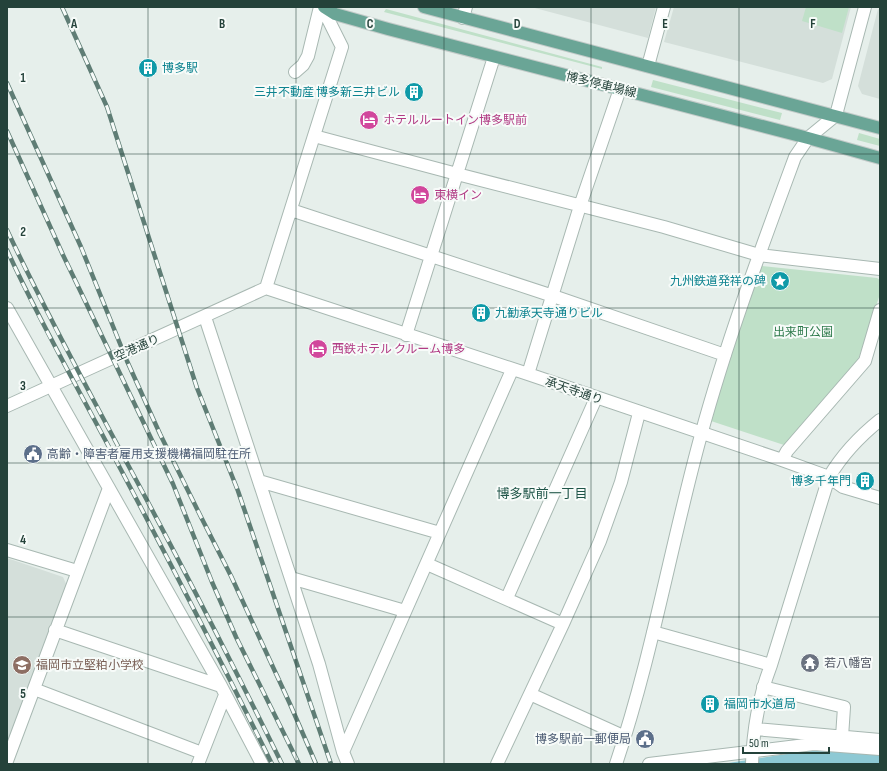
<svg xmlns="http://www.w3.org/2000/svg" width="887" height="771" viewBox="0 0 887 771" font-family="'Sofia Sans Condensed','Noto Sans JP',sans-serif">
	<rect width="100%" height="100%" fill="#e6efeb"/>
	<path fill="#d4dfda" d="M531 7H656L648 38Z
		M674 7H851L832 79 823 83 664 42Z
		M878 9 880 10V99L862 94 858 86Z
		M7 558 63 577 67 586 7 745Z"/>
	<path fill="#bfe0c8" d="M806 7H849L842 33 802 21Z
		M386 9 602 67V69L384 12Z
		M653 80 782 113 780 120 651 87Z
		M859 133 880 139V146L857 140Z
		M762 266 877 278 880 280V294L857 363 839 385 784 445 711 421 731 354Z"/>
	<path fill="#8ec9d4" d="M818 749 880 753V764H722Z"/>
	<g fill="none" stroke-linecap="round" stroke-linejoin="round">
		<g stroke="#a8b8b2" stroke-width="14">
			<path id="minor" d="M463 18 466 7
				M648 66 664 7
				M295 72 303 65 308 56 320 7
				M314 136 457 174 664 227 759 255 880 269
				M291 210 553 296 725 355
				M266 288 528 374 782 460 829 477 843 487 880 498
				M266 288 342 47 322 7
				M7 308 221 686 262 764
				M205 317 319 664 343 752 348 764
				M406 335 494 57
				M528 374 580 206 620 89
				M7 406 266 288
				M782 460 787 451 865 361 880 310
				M259 481 440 533
				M7 550 77 571
				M427 564 563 624
				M291 578 405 611
				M507 598 596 398
				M55 630 221 686
				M653 632 771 665
				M763 687 844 707 842 737
				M34 689 202 753
				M530 694 625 737
				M755 729 880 740
				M343 752 512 370
				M7 761 109 488
				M198 764 225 695
				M497 764 563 624 600 541 621 482 639 413
				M616 764C652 657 671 544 701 435 727 340 761 249 795 157L808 138 836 115 865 7
				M649 764 814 744 880 749
				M752 764C753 731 759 696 771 665L829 477C842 455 860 436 880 420"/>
		</g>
		<g stroke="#c2cac8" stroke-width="14">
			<path id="major" d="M324 7 335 14 388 29 808 138 880 158
				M424 7 880 128"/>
		</g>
		<use href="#minor" stroke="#fff" stroke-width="12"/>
		<use href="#major" stroke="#6aa596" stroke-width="12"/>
		<g stroke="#5f7d75" stroke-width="4.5">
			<path id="rail" d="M62 7 107 107 197 388 238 491 331 764
				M7 83 81 247 127 361 160 434 201 517 231 576 290 704 316 764
				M7 131 63 255 173 484 212 582 236 637 299 764
				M7 230C44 309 86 386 127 463 181 563 232 663 282 764
				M7 250C41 325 82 395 120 468 172 566 223 665 272 764"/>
		</g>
		<use href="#rail" stroke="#f7fbf9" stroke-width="3" stroke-dasharray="9" stroke-linecap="butt"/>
	</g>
	<path fill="none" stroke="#24423a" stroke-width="1" stroke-opacity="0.55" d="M148 7V764M296 7V764M444 7V764M591 7V764M739 7V764M7 154H880M7 308H880M7 463H880M7 617H880"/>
	<defs>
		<g id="building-disc" transform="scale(1)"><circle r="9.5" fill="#0f9aa8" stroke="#f7fbf9"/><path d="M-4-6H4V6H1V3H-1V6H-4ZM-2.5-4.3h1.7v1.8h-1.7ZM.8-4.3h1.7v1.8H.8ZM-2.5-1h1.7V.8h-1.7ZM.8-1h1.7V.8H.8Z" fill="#fff"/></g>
		<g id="hotel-disc" transform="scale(1)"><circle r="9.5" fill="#d1479c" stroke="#f7fbf9"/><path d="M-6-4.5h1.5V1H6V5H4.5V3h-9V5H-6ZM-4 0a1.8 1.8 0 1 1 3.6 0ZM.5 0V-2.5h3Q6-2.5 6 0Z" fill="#fff"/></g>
		<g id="sight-disc" transform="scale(1)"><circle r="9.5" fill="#0f9aa8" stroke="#f7fbf9"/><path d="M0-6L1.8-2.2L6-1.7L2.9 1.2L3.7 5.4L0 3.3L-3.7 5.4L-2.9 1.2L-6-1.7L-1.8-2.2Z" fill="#fff"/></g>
		<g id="civic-disc" transform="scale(1)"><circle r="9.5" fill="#5c6f8a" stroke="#f7fbf9"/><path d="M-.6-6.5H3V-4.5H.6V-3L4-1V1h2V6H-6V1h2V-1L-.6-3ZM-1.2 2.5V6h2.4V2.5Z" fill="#fff"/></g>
		<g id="temple-disc" transform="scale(1)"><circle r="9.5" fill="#6b7280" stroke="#f7fbf9"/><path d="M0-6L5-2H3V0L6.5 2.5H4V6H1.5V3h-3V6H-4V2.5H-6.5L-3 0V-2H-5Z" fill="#fff"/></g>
		<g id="school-disc" transform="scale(1)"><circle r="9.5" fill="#8d6e63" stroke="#f7fbf9"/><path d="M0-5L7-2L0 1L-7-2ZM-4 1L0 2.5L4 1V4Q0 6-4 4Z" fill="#fff"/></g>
	</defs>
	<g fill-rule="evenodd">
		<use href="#building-disc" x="148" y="68"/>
		<use href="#building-disc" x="414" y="92"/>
		<use href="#hotel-disc" x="369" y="120"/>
		<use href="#hotel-disc" x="420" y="195"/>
		<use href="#sight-disc" x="780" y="281"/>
		<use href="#building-disc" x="481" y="313"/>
		<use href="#hotel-disc" x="318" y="349"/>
		<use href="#civic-disc" x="33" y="454"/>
		<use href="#building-disc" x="865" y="481"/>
		<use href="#temple-disc" x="810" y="663"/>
		<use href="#school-disc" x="22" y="665"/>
		<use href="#building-disc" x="710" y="704"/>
		<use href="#civic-disc" x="645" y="739"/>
	</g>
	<g text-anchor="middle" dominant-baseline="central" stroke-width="4" stroke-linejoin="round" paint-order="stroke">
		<g font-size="12" fill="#0d838f" stroke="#f7fbf9" text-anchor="start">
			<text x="162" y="68">博多駅</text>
			<text x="400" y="92" text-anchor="end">三井不動産 博多新三井ビル</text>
			<text x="766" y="281" text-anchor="end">九州鉄道発祥の碑</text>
			<text x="495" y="313">九勧承天寺通りビル</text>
			<text x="851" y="481" text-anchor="end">博多千年門</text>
			<text x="724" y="704">福岡市水道局</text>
		</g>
		<g font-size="12" fill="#24423a" stroke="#f7fbf9">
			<text transform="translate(601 85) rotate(14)">博多停車場線</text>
			<text transform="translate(137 348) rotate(-24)">空港通り</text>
			<text transform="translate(574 391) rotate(19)">承天寺通り</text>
		</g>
		<g font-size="12" fill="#b23c85" stroke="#f7fbf9" text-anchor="start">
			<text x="383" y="120">ホテルルートイン博多駅前</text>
			<text x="434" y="195">東横イン</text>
			<text x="332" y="349">西鉄ホテル クルーム博多</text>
		</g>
		<g font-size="12" fill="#2d7a4b" stroke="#f7fbf9">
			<text x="803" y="332">出来町公園</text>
		</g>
		<g font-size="12" fill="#4e5e75" stroke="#f7fbf9" text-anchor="start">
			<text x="47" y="454">高齢・障害者雇用支援機構福岡駐在所</text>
			<text x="631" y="739" text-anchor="end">博多駅前一郵便局</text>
		</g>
		<g font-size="12" fill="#5b616d" stroke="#f7fbf9" text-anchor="start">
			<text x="824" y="663">若八幡宮</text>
		</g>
		<g font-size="12" fill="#785e54" stroke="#f7fbf9" text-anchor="start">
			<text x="36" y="665">福岡市立堅粕小学校</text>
		</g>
		<g font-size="13" fill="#1f5548" stroke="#f7fbf9">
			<text x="542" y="494">博多駅前一丁目</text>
		</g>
	</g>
	<g font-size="13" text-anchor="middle" font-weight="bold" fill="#24423a" stroke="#f7fbf9" stroke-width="4" stroke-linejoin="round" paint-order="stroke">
		<text x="74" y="28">A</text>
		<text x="222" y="28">B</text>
		<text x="370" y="28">C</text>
		<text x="517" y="28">D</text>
		<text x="665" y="28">E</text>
		<text x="813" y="28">F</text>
		<text x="23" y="82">1</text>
		<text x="23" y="236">2</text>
		<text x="23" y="390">3</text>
		<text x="23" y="544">4</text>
		<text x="23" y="698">5</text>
	</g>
	<rect width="887" height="771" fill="none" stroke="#24423a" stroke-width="16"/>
	<path d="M743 747v6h86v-6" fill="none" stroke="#24423a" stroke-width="2"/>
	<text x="749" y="747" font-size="12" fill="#24423a" stroke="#f7fbf9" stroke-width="3" paint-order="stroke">50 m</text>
</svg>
